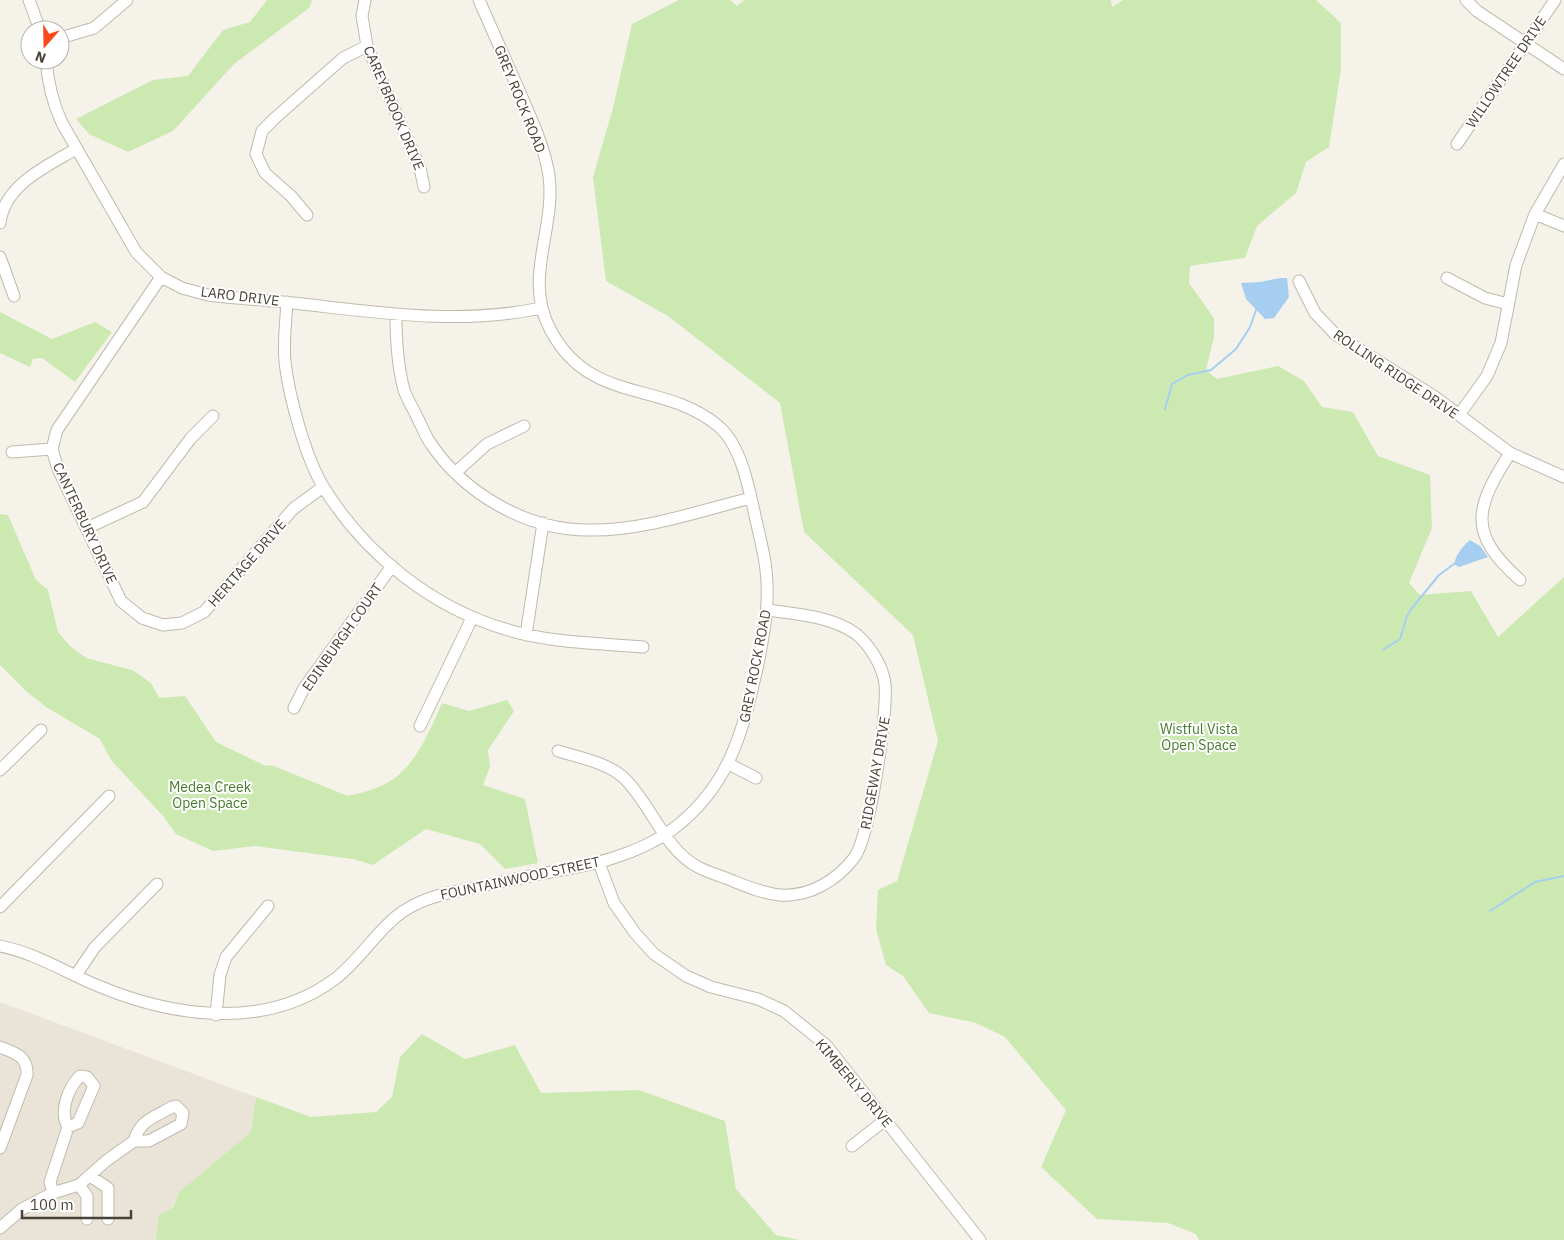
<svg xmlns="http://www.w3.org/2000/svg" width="1564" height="1240" viewBox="0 0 1564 1240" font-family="'IBM Plex Sans',sans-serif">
	<rect width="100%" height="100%" fill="#f5f2e9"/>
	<path fill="#e9e4d7" d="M0 1002 256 1097 251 1132 179 1192 157 1240H0Z"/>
	<path fill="#cde9b2" d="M267 0H312L309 8 234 64 173 131 128 152 89 134 76 119 153 80 188 76 223 30 250 22Z
		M679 0H730L737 6 744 0H1111L1112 7 1123 0H1316L1341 23V69L1329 147 1306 162 1296 193 1257 226 1245 258 1190 266 1189 283 1214 318V337L1206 370 1217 379 1278 366 1304 381 1322 407 1353 412 1378 456 1430 475 1432 528 1409 583 1420 595 1471 591 1498 637 1564 577V1240H1199L1196 1234 1168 1223 1097 1219 1041 1167 1066 1110 1005 1037 976 1023 929 1013 903 976 886 965 876 929 878 890 897 881 938 741 913 635 804 532 780 403 668 316 606 281 593 177 613 108 632 24Z
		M0 312 52 339 95 322 112 332 75 382 42 358 33 359 30 367 0 353Z
		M0 514 8 515 36 580 48 590 58 632 70 646 86 658 132 670 151 683 159 698 185 696 216 742 266 766 271 765 348 796C360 793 374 790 385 784 415 769 429 732 442 703L469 711 507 700 514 711 488 750 490 767 483 785 525 799 538 863 505 869 480 844 426 829 373 865 353 859 255 846 213 851 176 834 163 816 111 760 100 739 46 707 26 691 0 665Z
		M422 1034 465 1059 515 1045 541 1093 639 1090 725 1121 736 1189 776 1235 800 1240H156L159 1216 173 1207 179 1192 251 1132 256 1097 311 1117 376 1112 392 1097 400 1057Z"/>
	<path fill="#a6cef1" d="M1280 278H1287L1289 297 1274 318 1265 319 1246 299 1241 283 1260 282Z
		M1470 540 1480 546 1488 557 1459 567 1454 564C1457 553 1462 547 1470 540Z"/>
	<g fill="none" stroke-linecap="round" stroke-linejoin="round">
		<path stroke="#a6cef1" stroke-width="2" d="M1165 409 1172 384 1188 375 1211 370 1236 349 1250 327 1256 310
			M1383 650 1400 639 1407 616 1412 608 1439 575 1454 564
			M1490 911 1535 882 1564 876"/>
		<g stroke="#c0baac" stroke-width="13">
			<path id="minor" d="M29 0 40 30
				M365 0 362 16 367 46 420 168 424 187
				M1466 0 1477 11 1564 69
				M60 38 94 28 127 0
				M46 60C48 83 52 102 62 123L136 252 161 277 182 288 208 295C239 299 271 300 302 304 382 313 461 325 541 308
				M1457 144 1555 0
				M1535 214 1564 226
				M307 215 291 196 265 173 256 154 262 131 275 118 343 58 367 46
				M0 223C4 185 47 166 76 149
				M0 257 14 296
				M161 277 57 430 52 449 58 469 121 601 142 618 163 625 182 623 204 612 293 509 323 487
				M1447 278 1485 298 1508 304
				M1299 281 1315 313 1335 334 1435 397 1510 453 1564 477
				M287 302C286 321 283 343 285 362 289 397 306 459 324 488 365 554 431 607 505 629 549 643 598 643 643 647
				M396 315C396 340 397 364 404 390 407 399 413 408 417 417 422 426 425 436 431 444 465 494 527 530 588 530 643 531 699 511 751 498
				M1459 415 1487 376 1501 343 1516 265 1535 214 1564 164
				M12 452 52 449
				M1510 453C1475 508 1467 533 1520 580
				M455 473 487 444 524 426
				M87 528 143 502 191 438 213 416
				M526 635 543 523
				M294 708 304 688 392 566
				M420 726 472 618
				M558 751C578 757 608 763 624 778 651 804 664 849 698 867 709 873 722 876 733 881 748 887 765 894 780 895 810 897 837 880 854 858 870 837 888 712 885 684 883 666 869 644 855 633 830 616 796 614 768 610
				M729 764 756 778
				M0 770 41 730
				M599 863 614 903 635 933 654 954 686 976 711 987 758 999 784 1011 826 1045 980 1240
				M0 907 109 796
				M0 946C35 953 63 971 96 985 172 1017 265 1031 335 979 356 963 370 941 389 923 408 904 432 896 458 891 484 886 509 880 535 875 583 866 632 859 673 829 730 786 743 731 758 664 764 633 770 603 766 570 764 550 758 531 754 511 748 484 740 443 717 425 662 380 589 405 550 329 523 278 556 229 549 176 545 148 532 121 521 95 507 63 493 32 479 0
				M76 975 95 947 157 884
				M216 1015 220 975 226 957 268 906
				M0 1047C15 1053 28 1056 27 1075L0 1148
				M852 1146 885 1120
				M90 1176 108 1188V1219
				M79 1185 87 1196V1219
				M53 1193 50 1182 68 1127C59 1112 68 1088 80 1076L87 1077 94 1086 78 1123 68 1127
				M0 1228 22 1209 53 1193 79 1185 106 1161 134 1141H149L181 1124 183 1113 176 1106 172 1107C155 1117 140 1120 134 1141"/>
		</g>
		<use href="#minor" stroke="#fff" stroke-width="11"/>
	</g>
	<g text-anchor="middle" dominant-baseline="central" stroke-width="4" stroke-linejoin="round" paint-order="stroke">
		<g font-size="14" fill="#494337" stroke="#fff">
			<text transform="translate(1506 72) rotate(-56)">WILLOWTREE DRIVE</text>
			<text transform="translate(520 99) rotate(68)">GREY ROCK ROAD</text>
			<text transform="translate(394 108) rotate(67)">CAREYBROOK DRIVE</text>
			<text transform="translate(240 296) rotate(7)">LARO DRIVE</text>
			<text transform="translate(1396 374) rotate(34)">ROLLING RIDGE DRIVE</text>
			<text transform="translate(85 523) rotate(65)">CANTERBURY DRIVE</text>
			<text transform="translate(247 563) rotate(-49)">HERITAGE DRIVE</text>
			<text transform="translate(342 637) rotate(-55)">EDINBURGH COURT</text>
			<text transform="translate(755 666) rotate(-79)">GREY ROCK ROAD</text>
			<text transform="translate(875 773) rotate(-80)">RIDGEWAY DRIVE</text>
			<text transform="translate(520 878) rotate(-12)">FOUNTAINWOOD STREET</text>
			<text transform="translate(854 1083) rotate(50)">KIMBERLY DRIVE</text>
		</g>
		<g font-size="14" fill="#447b2a" stroke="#fff">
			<text x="1199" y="729">Wistful Vista<tspan x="1199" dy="16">Open Space</tspan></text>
			<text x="210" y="787">Medea Creek<tspan x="210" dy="16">Open Space</tspan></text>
		</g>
	</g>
	<g transform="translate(45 45) rotate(200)"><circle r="24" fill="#ffffff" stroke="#b6b4af"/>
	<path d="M0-4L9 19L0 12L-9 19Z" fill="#fa4a1b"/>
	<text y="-8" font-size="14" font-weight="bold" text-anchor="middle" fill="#494337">N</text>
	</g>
	<path d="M22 1210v8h109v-8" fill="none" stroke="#494337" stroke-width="2.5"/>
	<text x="30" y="1210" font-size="15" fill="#494337" stroke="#ffffff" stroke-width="4" paint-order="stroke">100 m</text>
</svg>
